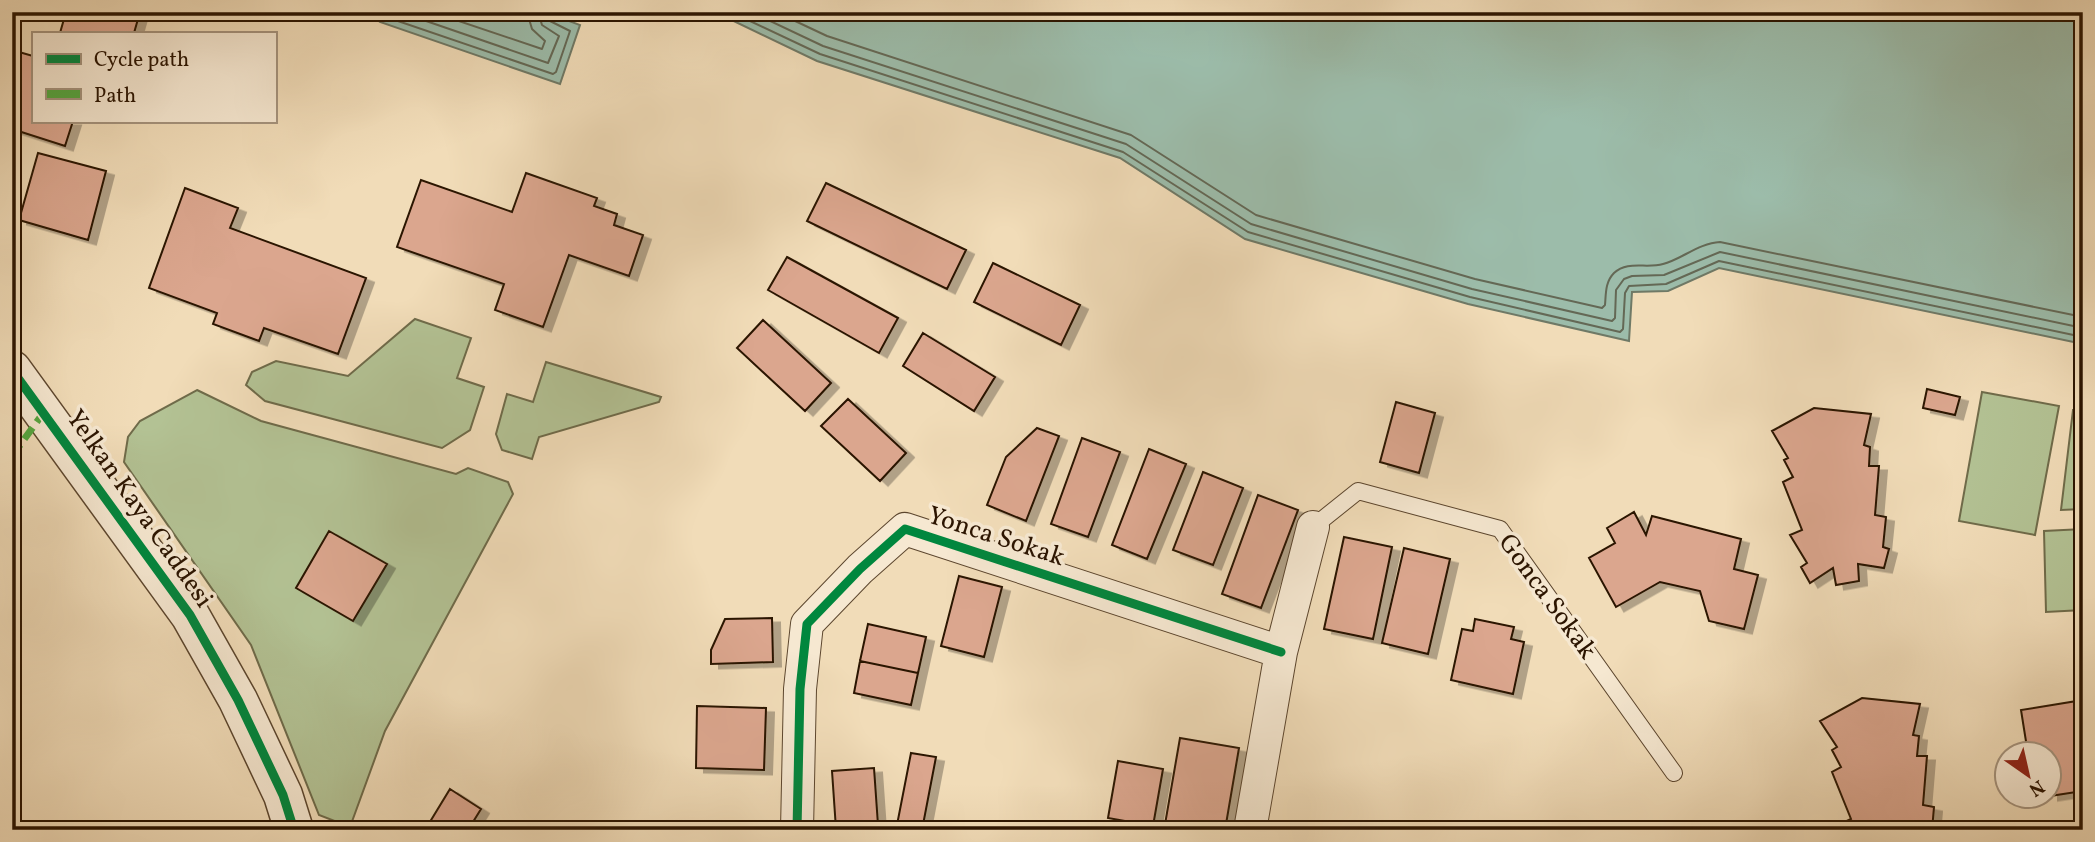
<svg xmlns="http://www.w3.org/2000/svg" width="2095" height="842" viewBox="0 0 2095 842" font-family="Vollkorn,serif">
	<defs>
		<filter id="shadow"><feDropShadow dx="8" dy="4.5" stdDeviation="0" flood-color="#0004"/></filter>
	</defs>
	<rect width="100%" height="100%" fill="#f1dcb8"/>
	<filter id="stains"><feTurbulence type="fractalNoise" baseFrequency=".00286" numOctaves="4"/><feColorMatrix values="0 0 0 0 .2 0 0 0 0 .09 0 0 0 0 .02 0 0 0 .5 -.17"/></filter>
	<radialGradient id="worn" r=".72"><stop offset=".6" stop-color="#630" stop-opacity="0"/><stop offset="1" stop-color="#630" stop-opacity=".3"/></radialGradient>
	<path fill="#b3c294" stroke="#6f6b4a" stroke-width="2" d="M415 319 471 338 457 378 484 387 470 430 442 448 265 401 246 385 252 372 276 361 348 376Z
		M546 362 661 397 659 402 539 437 532 459 502 450 496 434 507 394 533 402Z
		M197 390 261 421 456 474 468 468 508 482 513 494 385 731 350 827 319 815 251 645 124 462 128 437 140 421Z
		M1982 392 2059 406 2035 535 1959 521Z
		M2073 410H2083V509L2061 510Z
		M2083 529V610L2046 612 2044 531Z"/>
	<path fill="#9cbcaa" stroke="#6f7966" stroke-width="2" d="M384 12H545L580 25 560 84 380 22Z
		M715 12H2083V344L1719 268 1668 291 1632 292 1629 341 1468 304 1245 239 1120 158 817 61Z"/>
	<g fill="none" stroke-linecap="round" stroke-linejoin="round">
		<path stroke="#646855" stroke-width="2" d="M390 12 392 19 553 74 556 72 570 31 550 21 547 12
			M400 12 548 63 559 36 542 25 538 12
			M432 12 542 49 545 41 532 29 527 12
			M731 12 820 54 1123 152 1248 232 1470 297 1620 332 1623 329 1625 293 1629 286 1666 284 1719 261 2083 337
			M751 12 823 46 1126 144 1251 224 1472 289 1612 321 1615 318 1616 290 1624 279 1632 276 1664 275 1720 252 2083 328
			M776 12 827 36 1131 135 1256 215 1475 279 1602 308 1605 305C1606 294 1605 282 1614 273 1628 260 1646 269 1663 264 1682 259 1699 243 1720 242L2083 317"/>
	</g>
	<path fill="#dba68e" stroke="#2b1400" stroke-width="2" filter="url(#shadow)" d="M66 12H140L134 33H60Z
		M12 50 33 56V121H73L65 146 12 129Z
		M38 153 106 171 88 240 19 220Z
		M526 173 597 198 594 206 617 214 614 225 643 235 629 276 569 255 543 327 495 310 504 284 397 247 421 180 512 212Z
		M826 183 966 250 947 289 807 221Z
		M185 188 238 208 230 228 366 278 338 354 264 328 259 341 213 324 217 313 149 288Z
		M787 257 898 318 879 353 768 290Z
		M993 263 1080 305 1061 345 974 302Z
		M763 320 831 383 805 411 737 348Z
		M923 333 995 377 974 411 903 366Z
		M1927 389 1960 397 1955 415 1923 408Z
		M848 399 906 453 880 481 821 426Z
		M1396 402 1435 413 1419 473 1380 462Z
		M1814 408 1871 414 1864 445 1870 447 1869 466H1879L1875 515 1886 517 1883 547 1889 549 1884 568 1858 564 1859 581 1836 585 1833 568 1810 583 1801 567 1807 563 1790 535 1802 530 1783 482 1793 477 1784 460 1788 458 1772 431Z
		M1037 428 1059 436 1026 521 987 505 1006 457Z
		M1082 438 1120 452 1088 537 1051 524Z
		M1149 449 1186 464 1147 559 1112 545Z
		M1203 472 1243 488 1213 565 1173 550Z
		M1258 495 1298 510 1261 608 1222 594Z
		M1634 512 1646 535 1652 516 1741 539 1734 569 1758 575 1744 629 1709 621 1700 591 1660 582 1616 607 1589 558 1615 543 1607 528Z
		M329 531 387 564 353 621 296 588Z
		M1344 537 1392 547 1373 639 1324 629Z
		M1404 548 1450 559 1428 654 1382 643Z
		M959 576 1002 587 984 657 941 646Z
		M772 618 773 662 711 664V650L725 619Z
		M1475 619 1514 627 1511 639 1524 642 1513 694 1451 680 1462 629 1473 631Z
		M868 624 926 637 918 673 860 661Z
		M860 661 918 673 911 705 854 693Z
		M1862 698 1920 704 1913 735 1919 736 1917 756H1927L1923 805 1934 807 1932 830H1841L1838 825 1851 819 1832 772 1841 767 1832 750 1837 747 1820 721Z
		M2083 700V791L2050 796V754H2028L2021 710Z
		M697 706 766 708 764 770 696 768Z
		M1180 738 1239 748 1225 830H1164Z
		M911 753 936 757 922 830H896Z
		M1118 761 1163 769 1153 826 1108 818Z
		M874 768 878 825 836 829 832 771Z
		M450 789 481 809 468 830H425Z"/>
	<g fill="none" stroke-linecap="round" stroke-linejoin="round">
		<g stroke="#5c462e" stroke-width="18">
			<path id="service" d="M1313 527 1358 491 1500 529 1674 773"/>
		</g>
		<g stroke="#5c462e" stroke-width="34">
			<path id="minor" d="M797 830 800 689 807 624 860 569 905 529 1281 652
				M1250 830 1281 652 1313 527"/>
		</g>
		<g stroke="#5c462e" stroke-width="41">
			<path id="tertiary" d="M12 370 190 615 238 700 283 795 294 830"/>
		</g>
		<use href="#service" stroke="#f6e8d1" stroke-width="16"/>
		<use href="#minor" stroke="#f6e8d1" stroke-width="32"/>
		<use href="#tertiary" stroke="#f6e8d1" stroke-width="38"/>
		<path stroke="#54a840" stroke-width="7" stroke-dasharray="14 7" stroke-linecap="butt" d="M12 456 44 412"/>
		<g stroke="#f6e8d1" stroke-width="13">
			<path id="cycleway" d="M12 370 190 615 238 700 283 795 294 830
				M797 830 800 689 807 624 860 569 905 529 1281 652"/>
		</g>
		<use href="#cycleway" stroke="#00873e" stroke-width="9"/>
	</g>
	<g text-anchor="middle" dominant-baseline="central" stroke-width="7" stroke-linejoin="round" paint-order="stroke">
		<g font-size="26" fill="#2b1400" stroke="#f6e8d1">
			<text transform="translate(139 509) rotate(55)">Yelkan Kaya Caddesi</text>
			<text transform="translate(996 537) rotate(18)">Yonca Sokak</text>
			<text transform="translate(1547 597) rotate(54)">Gonca Sokak</text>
		</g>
	</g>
	<rect width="2095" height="842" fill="none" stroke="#f1dcb8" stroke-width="42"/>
	<rect x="14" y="14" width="2067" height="814" fill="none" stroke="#2b1400" stroke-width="3.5"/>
	<rect x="21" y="21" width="2053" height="800" fill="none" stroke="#2b1400" stroke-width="2"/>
	<rect x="32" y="32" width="245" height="91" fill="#f6e8d1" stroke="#a5937d" stroke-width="2"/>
	<rect x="46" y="54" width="35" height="10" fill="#00873e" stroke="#a5937d" stroke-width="2"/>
	<text x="94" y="66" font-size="21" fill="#2b1400">Cycle path</text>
	<rect x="46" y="89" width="35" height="10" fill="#54a840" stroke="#a5937d" stroke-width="2"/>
	<text x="94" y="102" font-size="21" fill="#2b1400">Path</text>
	<g transform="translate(2028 775) rotate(146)"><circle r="33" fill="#f6e8d1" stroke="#a5937d" stroke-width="2"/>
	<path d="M0-5L12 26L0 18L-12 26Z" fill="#8f2418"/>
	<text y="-10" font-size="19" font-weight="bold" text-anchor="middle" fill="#2b1400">N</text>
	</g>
	<rect width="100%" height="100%" filter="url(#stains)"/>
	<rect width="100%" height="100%" fill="url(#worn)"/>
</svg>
